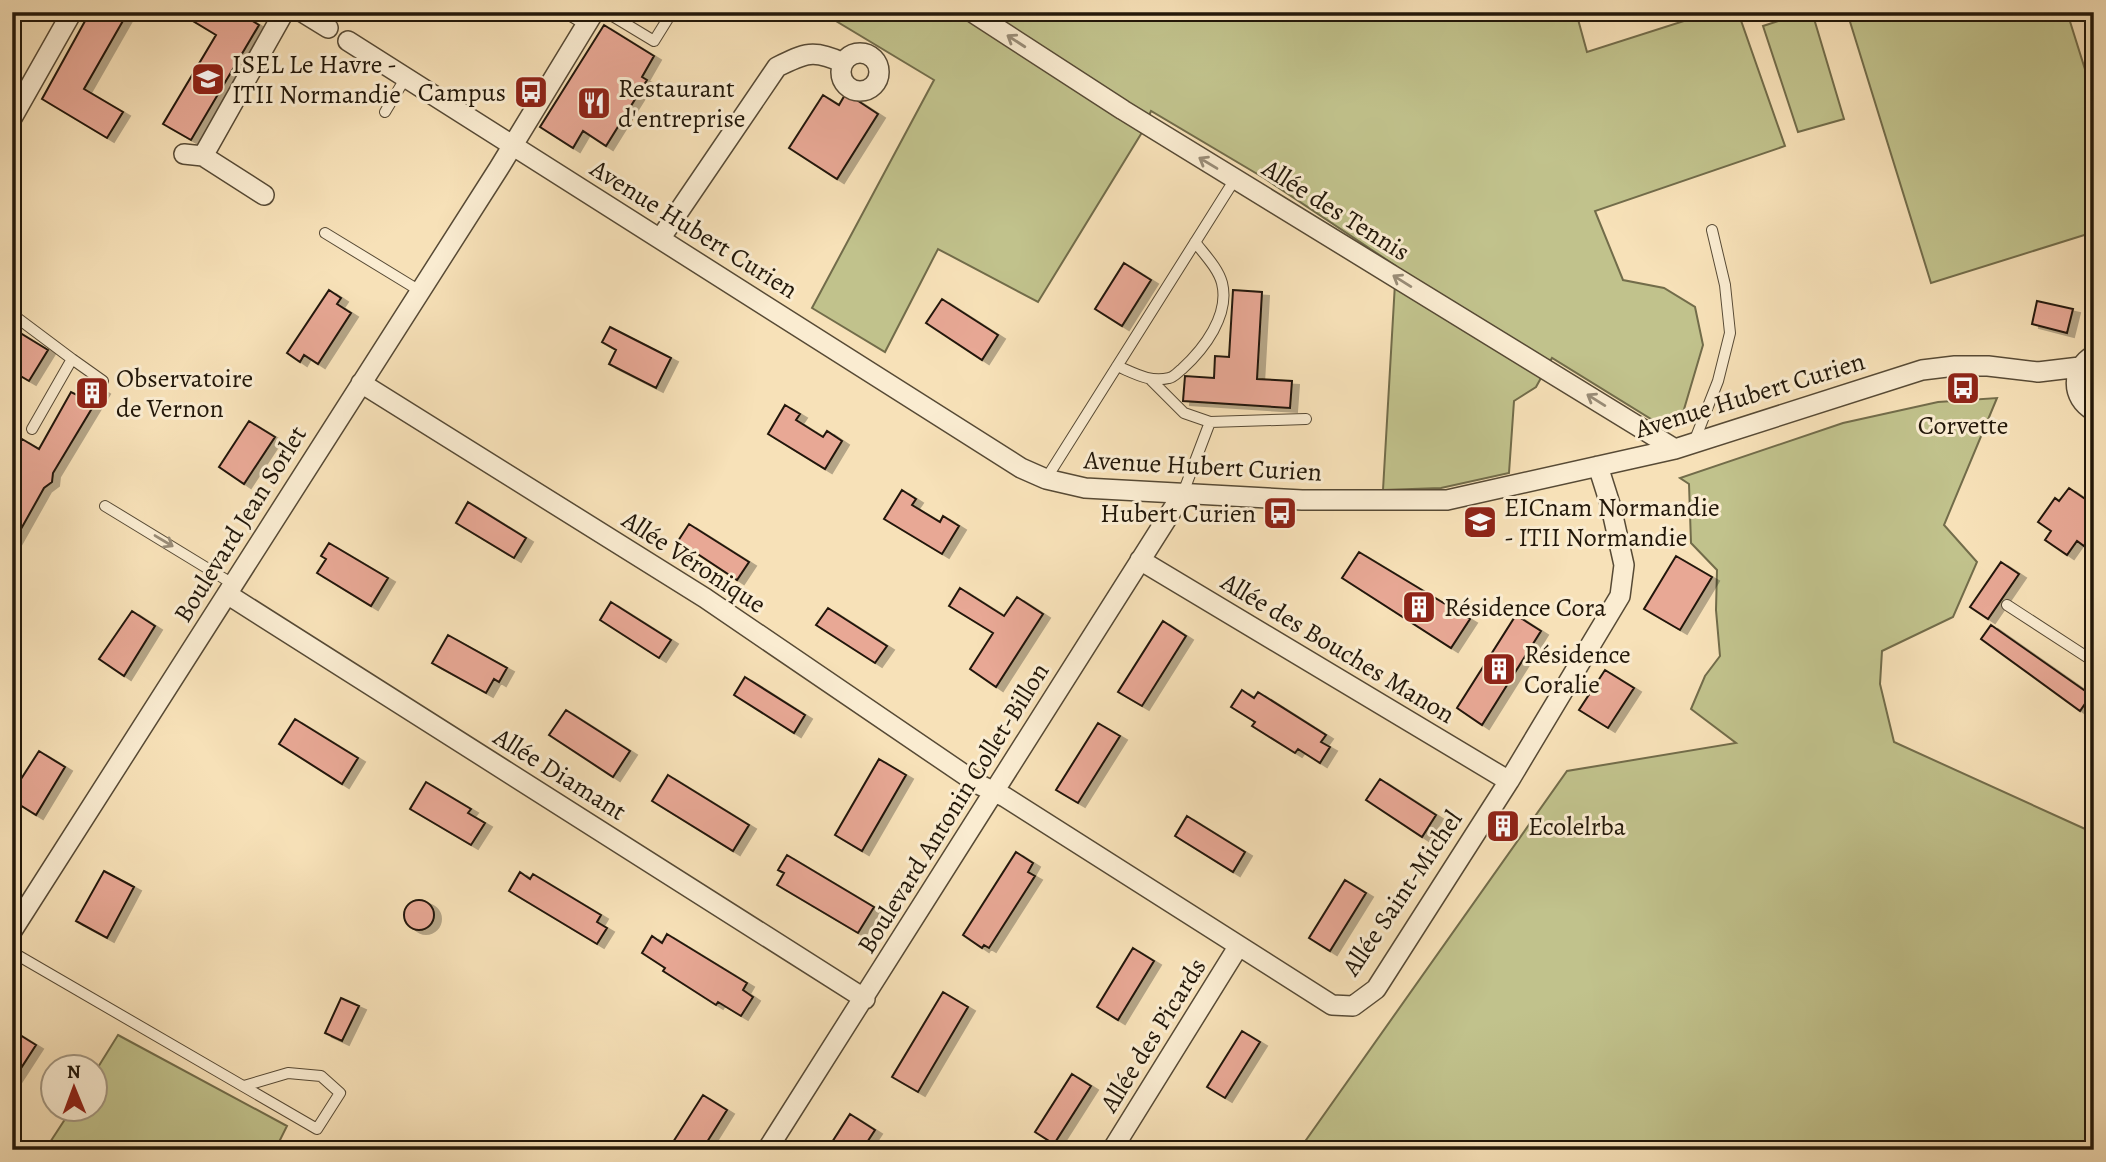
<svg xmlns="http://www.w3.org/2000/svg" width="2106" height="1162" viewBox="0 0 2106 1162" font-family="Alegreya,serif">
	<defs>
		<filter id="shadow"><feDropShadow dx="7" dy="4" stdDeviation="0" flood-color="#0004"/></filter>
	</defs>
	<rect width="100%" height="100%" fill="#f7e1b8"/>
	<filter id="stains"><feTurbulence type="fractalNoise" baseFrequency=".00286" numOctaves="4"/><feColorMatrix values="0 0 0 0 .2 0 0 0 0 .09 0 0 0 0 .02 0 0 0 .5 -.17"/></filter>
	<radialGradient id="worn" r=".72"><stop offset=".6" stop-color="#630" stop-opacity="0"/><stop offset="1" stop-color="#630" stop-opacity=".3"/></radialGradient>
	<path fill="#c1c28c" stroke="#726c4a" stroke-width="2" d="M821 12H1576L1587 52 1712 12H1738L1785 146 1595 211 1623 280 1664 288 1695 307 1703 345 1682 416 1664 427 1552 358 1536 387 1514 401 1509 473 1441 488 1383 490 1396 266 1264 178 1151 111 1141 134 1038 302 938 249 885 352 812 308 934 80Z
		M1806 12H1812L1844 119 1798 132 1763 26Z
		M1847 12H2067L2094 98V232L1931 283Z
		M1997 398 1944 525 1977 562 1953 617 1882 651 1880 684 1894 742 2094 833V1150H1299L1567 771 1736 743 1691 709 1705 676 1720 656 1716 610 1717 570 1691 543 1689 484 1680 478 1843 423 1938 402Z
		M118 1035 287 1126 275 1150H45L71 1110H94L95 1072Z"/>
	<path fill="#e8a895" stroke="#221709" stroke-width="2" filter="url(#shadow)" d="M90 12H128L84 89 123 112 107 138 42 99Z
		M178 12H238L259 25 191 140 163 124 216 35Z
		M604 25 654 56 642 77 647 80 606 146 583 131 573 148 540 127Z
		M846 93 878 114 837 179 789 148 823 95 839 105Z
		M1124 263 1151 280 1122 326 1095 309Z
		M329 290 341 298 337 304 351 313 318 364 304 355 300 362 287 353Z
		M1233 290 1262 292 1257 379 1292 381 1290 408 1183 401 1185 376 1214 378 1215 356 1229 357Z
		M942 299 998 335 982 360 926 323Z
		M2037 301 2073 309 2067 333 2032 324Z
		M610 327 671 358 656 388 609 364 616 350 602 342Z
		M12 328 48 350 29 381 12 371Z
		M89 382 103 390 53 473 52 482 44 488 12 545V456L22 439 39 449 71 392 81 397Z
		M785 405 800 414 796 420 823 437 827 431 842 441 825 469 768 434Z
		M249 421 275 437 244 484 219 467Z
		M2069 488 2094 505V532L2084 546 2077 541 2067 555 2045 540 2051 531 2038 522 2055 498 2059 501Z
		M902 490 916 499 912 505 940 522 943 516 959 526 942 554 884 519Z
		M468 502 526 538 514 558 456 523Z
		M689 524 749 562 737 580 678 541Z
		M329 543 388 578 371 606 317 573 326 559 321 556Z
		M1359 552 1470 619 1451 648 1342 578Z
		M1676 556 1712 577 1680 630 1644 609Z
		M2001 562 2019 574 1988 619 1970 607Z
		M960 588 1004 616 1017 597 1043 614 996 687 970 669 993 633 949 606Z
		M611 602 671 640 659 658 600 620Z
		M828 608 887 646 875 663 816 625Z
		M132 611 155 626 124 676 99 659Z
		M1516 615 1541 631 1482 725 1457 708Z
		M1163 621 1186 636 1142 706 1118 692Z
		M1991 625 2091 695 2080 711 1981 639Z
		M448 635 507 668 499 682 494 679 486 693 432 663Z
		M1605 670 1634 688 1608 728 1579 710Z
		M745 677 805 715 794 733 734 695Z
		M1242 690 1254 698 1258 692 1326 735 1321 742 1330 747 1320 763 1298 749 1295 753 1252 726 1255 722 1231 707Z
		M566 710 630 751 613 777 549 735Z
		M295 719 358 758 342 784 279 744Z
		M1098 723 1120 736 1078 803 1056 790Z
		M39 751 65 767 36 815 12 800V793Z
		M879 759 906 775 862 851 835 835Z
		M668 775 749 825 733 851 652 801Z
		M1380 779 1436 815 1422 837 1366 800Z
		M426 782 471 809 468 813 485 823 471 845 410 809Z
		M1187 816 1245 852 1233 872 1175 836Z
		M1016 852 1033 863 1028 872 1035 876 989 948 984 945 982 948 963 935Z
		M787 855 874 907 858 933 777 885 784 873 778 870Z
		M104 871 134 887 107 938 76 921Z
		M520 872 530 879 533 874 601 915 597 922 607 928 597 944 509 891Z
		M1345 880 1366 893 1330 951 1309 938Z
		M404 915a15 15 0 1 1 30 0a15 15 0 1 1-30 0Z
		M667 934 747 983 743 990 753 997 741 1016 718 1002 716 1005 663 971 665 968 642 953 652 936 662 943Z
		M1133 948 1154 961 1118 1020 1097 1007Z
		M943 992 968 1007 918 1092 892 1077Z
		M341 998 359 1006 342 1041 325 1033Z
		M12 1030 36 1045 12 1082Z
		M1242 1031 1260 1042 1225 1098 1207 1087Z
		M1072 1074 1091 1086 1054 1144 1035 1132Z
		M703 1095 727 1110 702 1150H668Z
		M850 1114 875 1130 862 1150H827Z"/>
	<g fill="none" stroke-linecap="round" stroke-linejoin="round">
		<g stroke="#574a35" stroke-width="12">
			<path id="lane" d="M564 12 586 25
				M606 12 654 41 672 12
				M385 112 406 77
				M325 233 420 291
				M12 314 72 359 32 429
				M72 359 103 381
				M1117 366C1134 373 1150 383 1169 378 1174 377 1178 372 1182 369 1204 349 1230 315 1222 283 1218 268 1204 254 1195 242
				M1151 380 1184 413 1210 422 1306 419
				M1694 442 1718 381 1730 333 1725 285 1712 230
				M1046 479 1235 179
				M1183 493 1210 422
				M105 506 233 584
				M2007 605 2090 659 2094 657
				M12 952 317 1129 340 1093 321 1076 288 1073 244 1086"/>
		</g>
		<g stroke="#574a35" stroke-width="22">
			<path id="street" d="M302 12 328 28
				M972 12 1123 110 1675 449
				M348 41 1021 468 1046 479 1085 488 1302 500H1447L1675 449 1922 370 1955 366H1988L2038 372 2080 367
				M841 72a19 19 0 1 1 38 0a19 19 0 1 1-38 0Z
				M12 118 72 12
				M184 154 203 156 264 195
				M203 156 284 12
				M660 239 777 67C805 53 814 49 843 63
				M2094 355C2071 368 2070 398 2094 411
				M361 383 705 598 978 784 1005 797 1332 1005 1353 1006 1376 989 1509 781 1620 596 1624 565 1611 507 1598 466
				M1140 560 1509 781
				M227 594 865 999
				M12 931 499 168 594 12
				M767 1150 1183 493
				M1112 1150 1238 947"/>
		</g>
		<use href="#lane" stroke="#faecd1" stroke-width="10"/>
		<use href="#street" stroke="#faecd1" stroke-width="19"/>
	</g>
	<defs><path id="oneway-shaft" d="M-6 0H5M1.5-3L5.5 0L1.5 3" fill="none" stroke-width="1.6" stroke-linecap="round" stroke-linejoin="round" transform="scale(1.75)"/></defs>
	<g stroke="#998c77">
		<use href="#oneway-shaft" transform="translate(1016 41) rotate(-147)"/>
		<use href="#oneway-shaft" transform="translate(1208 163) rotate(-149)"/>
		<use href="#oneway-shaft" transform="translate(1402 281) rotate(-148)"/>
		<use href="#oneway-shaft" transform="translate(1596 400) rotate(-148)"/>
		<use href="#oneway-shaft" transform="translate(164 541) rotate(31)"/>
	</g>
	<defs>
		<g id="university-square" transform="scale(1.75)"><rect x="-9" y="-9" width="18" height="18" rx="4" fill="#8f2418" stroke="#faecd1"/><path d="M0-5L7-2L0 1L-7-2ZM-4 1L0 2.5L4 1V4Q0 6-4 4Z" fill="#fff"/></g>
		<g id="bus-square" transform="scale(1.75)"><rect x="-9" y="-9" width="18" height="18" rx="4" fill="#8f2418" stroke="#faecd1"/><path d="M-5-6H5V4H4V6H2V4H-2V6H-4V4H-5ZM-3.5-4V0h7V-4ZM-3.5 1.2v1.5H-2V1.2ZM2 1.2v1.5H3.5V1.2Z" fill="#fff"/></g>
		<g id="restaurant-square" transform="scale(1.75)"><rect x="-9" y="-9" width="18" height="18" rx="4" fill="#8f2418" stroke="#faecd1"/><path d="M-5-6h1v4h1v-4h1v4h1v-4h1v5L-1.5 .5V6h-2V.5L-5-1ZM5-6V6H3V1.5H1.5Q1.5-4 5-6Z" fill="#fff"/></g>
		<g id="building-square" transform="scale(1.75)"><rect x="-9" y="-9" width="18" height="18" rx="4" fill="#8f2418" stroke="#faecd1"/><path d="M-4-6H4V6H1V3H-1V6H-4ZM-2.5-4.3h1.7v1.8h-1.7ZM.8-4.3h1.7v1.8H.8ZM-2.5-1h1.7V.8h-1.7ZM.8-1h1.7V.8H.8Z" fill="#fff"/></g>
	</defs>
	<g fill-rule="evenodd">
		<use href="#university-square" x="208" y="79"/>
		<use href="#bus-square" x="531" y="92"/>
		<use href="#restaurant-square" x="594" y="103"/>
		<use href="#bus-square" x="1963" y="388"/>
		<use href="#building-square" x="92" y="393"/>
		<use href="#bus-square" x="1280" y="513"/>
		<use href="#university-square" x="1480" y="522"/>
		<use href="#building-square" x="1419" y="607"/>
		<use href="#building-square" x="1499" y="669"/>
		<use href="#building-square" x="1503" y="826"/>
	</g>
	<g text-anchor="middle" dominant-baseline="central" stroke-width="6" stroke-linejoin="round" paint-order="stroke">
		<g font-size="26" fill="#221709" stroke="#faecd1" text-anchor="start">
			<text x="232" y="64">ISEL Le Havre -<tspan x="232" dy="30">ITII Normandie</tspan></text>
			<text x="618" y="88">Restaurant<tspan x="618" dy="30">d'entreprise</tspan></text>
			<text x="506" y="92" text-anchor="end">Campus</text>
			<text x="116" y="378">Observatoire<tspan x="116" dy="30">de Vernon</tspan></text>
			<text x="1963" y="425" text-anchor="middle">Corvette</text>
			<text x="1504" y="507">EICnam Normandie<tspan x="1504" dy="30">- ITII Normandie</tspan></text>
			<text x="1256" y="513" text-anchor="end">Hubert Curien</text>
			<text x="1444" y="607">Résidence Cora</text>
			<text x="1524" y="654">Résidence<tspan x="1524" dy="30">Coralie</tspan></text>
			<text x="1528" y="826">Ecolelrba</text>
		</g>
		<g font-size="26" fill="#221709" stroke="#faecd1">
			<text transform="translate(1336 210) rotate(32)">Allée des Tennis</text>
			<text transform="translate(694 229) rotate(32)">Avenue Hubert Curien</text>
			<text transform="translate(1750 395) rotate(-17)">Avenue Hubert Curien</text>
			<text transform="translate(1203 466) rotate(3)">Avenue Hubert Curien</text>
			<text transform="translate(240 524) rotate(-58)">Boulevard Jean Sorlet</text>
			<text transform="translate(694 562) rotate(33)">Allée Véronique</text>
			<text transform="translate(1338 648) rotate(31)">Allée des Bouches Manon</text>
			<text transform="translate(560 774) rotate(32)">Allée Diamant</text>
			<text transform="translate(953 808) rotate(-58)">Boulevard Antonin Collet-Billon</text>
			<text transform="translate(1402 893) rotate(-56)">Allée Saint-Michel</text>
			<text transform="translate(1153 1035) rotate(-58)">Allée des Picards</text>
		</g>
	</g>
	<rect width="2106" height="1162" fill="none" stroke="#f7e1b8" stroke-width="42"/>
	<rect x="14" y="14" width="2078" height="1134" fill="none" stroke="#221709" stroke-width="3.5"/>
	<rect x="21" y="21" width="2064" height="1120" fill="none" stroke="#221709" stroke-width="2"/>
	<g transform="translate(74 1088) rotate(359)"><circle r="33" fill="#faecd1" stroke="#a49781" stroke-width="2"/>
	<path d="M0-5L12 26L0 18L-12 26Z" fill="#8f2418"/>
	<text y="-10" font-size="19" font-weight="bold" text-anchor="middle" fill="#221709">N</text>
	</g>
	<rect width="100%" height="100%" filter="url(#stains)"/>
	<rect width="100%" height="100%" fill="url(#worn)"/>
</svg>
